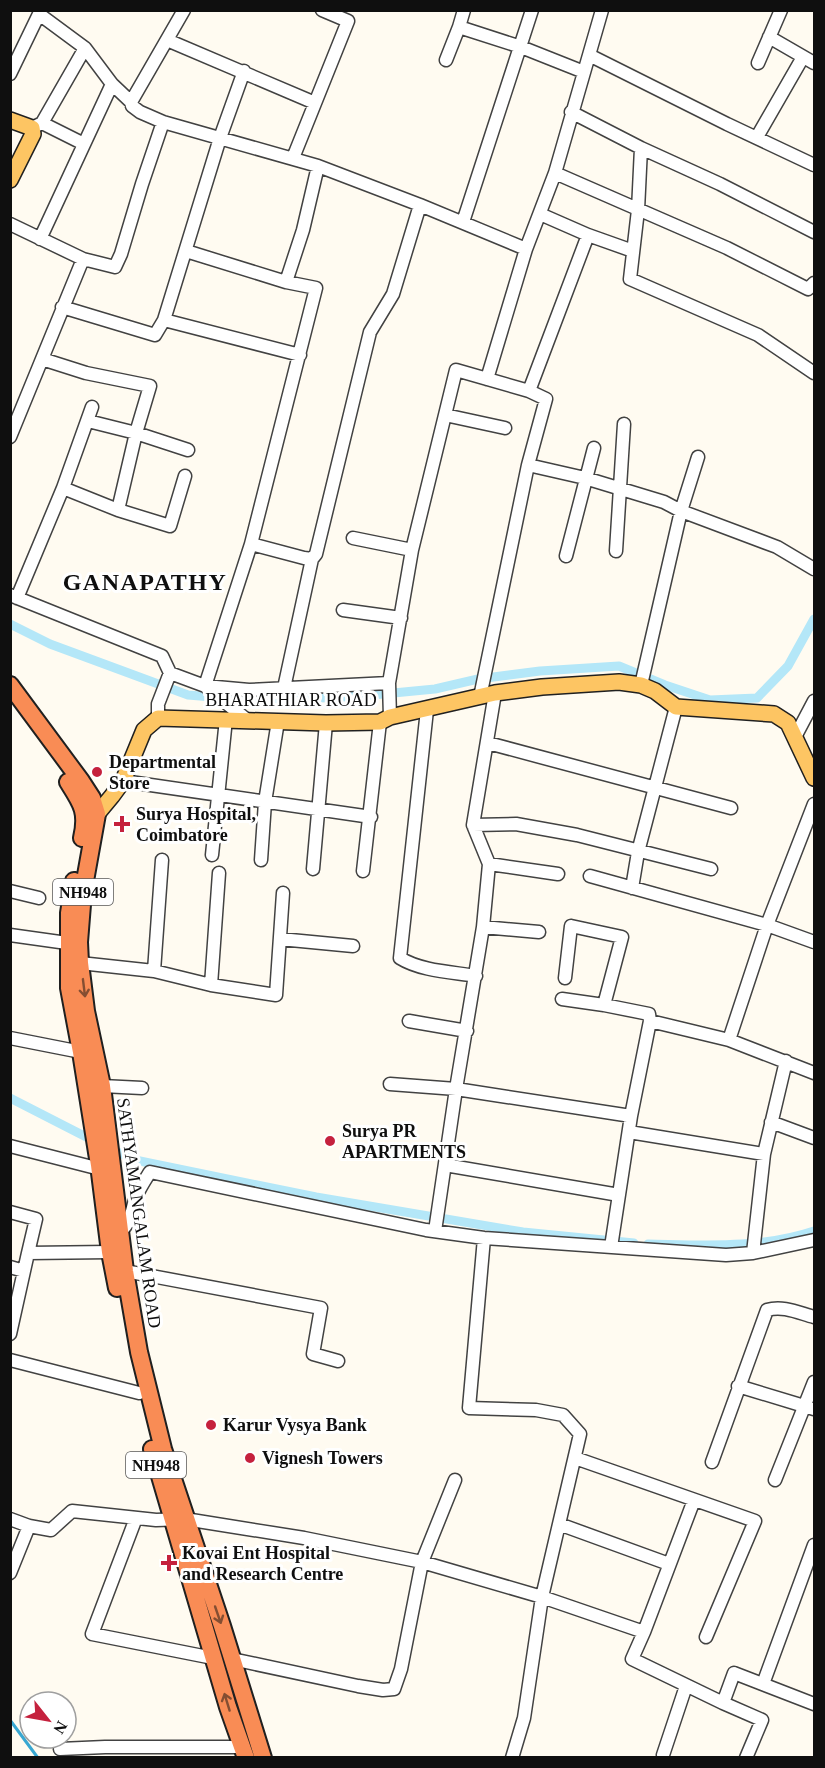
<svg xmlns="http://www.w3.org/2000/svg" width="825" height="1768" viewBox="0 0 825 1768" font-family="'Times New Roman',serif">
	<rect width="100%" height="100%" fill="#fffbf1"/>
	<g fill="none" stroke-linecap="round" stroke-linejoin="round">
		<path stroke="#38a7d2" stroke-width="3" d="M10 1720 38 1758"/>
		<path stroke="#b4e7f8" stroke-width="9" d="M10 624 50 644 188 695 258 701 362 696 435 689 478 679 540 671 619 666 665 685 710 700 757 698 788 666 814 619
			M10 1098 96 1142
			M109 1148 135 1160 316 1197 523 1232 634 1243
			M648 1244C704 1245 760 1249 814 1231"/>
		<g stroke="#424242" stroke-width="15">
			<path id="minor" d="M464 10 459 27 521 47 584 72
				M769 37 814 63
				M167 40 315 103
				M589 55 727 124 814 165
				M446 60 459 27
				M758 63 781 10
				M10 74 39 14 85 48
				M131 102 184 10
				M571 112 641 148 720 184 814 232
				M42 123 84 144
				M32 128 42 123 85 48 112 84 131 102 132 106 140 112 163 122 318 166 420 205 526 249
				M757 137 803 57
				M641 148 638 210 630 279 758 335 814 373
				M293 158 348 21 322 10
				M555 173 727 248 808 289 814 283
				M540 214 588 235 633 251
				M463 222 532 10
				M10 224 83 259 10 437
				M40 239 112 84
				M186 251 286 282 316 288 251 544
				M83 259 115 267 121 254 142 184 163 122
				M286 282 303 230 318 166
				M62 307 155 335 164 320 220 138 244 71
				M164 320 300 355
				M42 359 86 373 150 386 136 433 118 510
				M487 379 526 249 555 173 602 10
				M445 415 505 428
				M88 421 136 433 188 450
				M528 465 585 478 664 502 681 511 777 547 814 569
				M63 488 118 510 170 526 185 476
				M353 538 412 550
				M616 551 624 424
				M566 556 594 448
				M10 595 162 656 170 673 158 704V718
				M17 598 63 488 92 407
				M343 610 401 618
				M170 673 205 686 249 690 389 683
				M641 685 681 511 698 457
				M284 688 312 559
				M480 697 528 465 546 399 529 391 588 235
				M427 710 400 958C421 971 452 972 476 976
				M390 717 389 683 412 550 456 370 529 391
				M246 719 205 686 251 544 304 558 312 559 316 554 370 332 393 294 420 205
				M795 737 814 701
				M488 743 731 808
				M123 781 371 817
				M473 825 516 824 577 835 711 869
				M212 855 226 719
				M261 860 265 802 278 721
				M489 864 558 874
				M313 869 326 723
				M363 871 380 722
				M590 876 767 925 814 942
				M632 888 638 852 676 707
				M10 891 39 898
				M483 927 539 932
				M10 935 67 943
				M280 939 353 946
				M80 963 154 971 211 985 276 995 283 893
				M154 971 162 860
				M565 978 571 926 622 937 604 1005
				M211 985 219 873
				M562 999 604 1005 649 1014 650 1021
				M409 1021 467 1031
				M10 1038 81 1052
				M729 1040 814 1073
				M390 1084 456 1089 631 1116
				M102 1086 142 1088
				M771 1122 814 1138
				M629 1132 764 1154
				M10 1146 100 1169
				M445 1165 619 1195
				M10 1212 36 1219 28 1253
				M435 1231 456 1089 483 927 489 864 473 825 495 693
				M120 1232C132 1221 131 1212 136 1197 139 1189 145 1180 150 1172L426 1230 484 1238 726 1255 753 1253 814 1240
				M484 1238 469 1408 536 1410 563 1415 580 1434 542 1597 644 1632 632 1659 723 1703 734 1673 814 1704
				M611 1247 631 1116 650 1021 729 1040 767 925 814 804
				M753 1253 764 1154 786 1061
				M10 1267 24 1271
				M125 1271 321 1308 313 1354 338 1361
				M10 1334 28 1253 110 1252
				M10 1360 139 1393
				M738 1386 814 1409
				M575 1458 755 1521 706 1637
				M712 1462 767 1310C783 1305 799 1313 814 1317
				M775 1480 814 1382
				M136 1518 92 1634 213 1658
				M10 1519 29 1526 51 1530 72 1511 156 1520 185 1519 304 1538 422 1562 542 1597 524 1718 512 1758
				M559 1524 669 1564
				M10 1573 29 1526
				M644 1632 694 1500
				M232 1659 358 1686 383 1690 394 1689 401 1669 422 1562 455 1480
				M763 1684 814 1545
				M723 1703 762 1720 746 1758
				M60 1749 105 1747H241
				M663 1755 686 1686"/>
		</g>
		<g stroke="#202020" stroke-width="18">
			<path id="major" d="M10 120 32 128 33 134 10 180
				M88 819 97 814 112 796 123 781 144 730 158 718 326 723 380 722 390 717 495 693 542 687 619 682 641 685 655 691 676 707 774 714 788 723 814 778"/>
		</g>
		<g stroke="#202020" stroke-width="20">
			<path id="highway" d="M10 685 81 781 92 798 97 814 83 892 79 942 80 963 86 1011 102 1086 125 1271 139 1352 163 1449 222 1626 263 1758
				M68 782C82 804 88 812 82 838
				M74 881 69 913V988L81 1052 99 1165 110 1252 117 1288
				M152 1449 228 1707 246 1758"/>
		</g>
		<use href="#minor" stroke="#fff" stroke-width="12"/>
		<use href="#major" stroke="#fdc563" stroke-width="15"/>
		<use href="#highway" stroke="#f98c55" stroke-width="16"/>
	</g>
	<defs><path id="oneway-shaft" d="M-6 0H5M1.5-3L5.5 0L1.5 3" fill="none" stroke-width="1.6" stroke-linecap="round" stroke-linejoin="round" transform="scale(1.5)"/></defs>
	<g stroke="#844e32">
		<use href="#oneway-shaft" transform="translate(84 988) rotate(83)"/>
		<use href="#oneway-shaft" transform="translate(218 1615) rotate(71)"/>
		<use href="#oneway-shaft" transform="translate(227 1702) rotate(-107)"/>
	</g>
	<g fill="#c5213d" stroke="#fff" stroke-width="2">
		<circle cx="97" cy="772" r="6"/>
		<path d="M119 815h6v6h6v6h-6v6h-6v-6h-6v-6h6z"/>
		<circle cx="330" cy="1141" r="6"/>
		<circle cx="211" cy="1425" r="6"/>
		<circle cx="250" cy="1458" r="6"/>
		<path d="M166 1554h6v6h6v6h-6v6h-6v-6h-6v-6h6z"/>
	</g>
	<g text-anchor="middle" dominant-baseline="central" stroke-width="6" stroke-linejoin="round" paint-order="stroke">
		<g fill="#fff" stroke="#575757" stroke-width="1.5">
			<rect x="53" y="879" width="60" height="26" rx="4.5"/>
			<rect x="126" y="1452" width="60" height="26" rx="4.5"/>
		</g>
		<g font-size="16" font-weight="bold" fill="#0f0f0f">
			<text x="83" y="892">NH948</text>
			<text x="156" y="1465">NH948</text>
		</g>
		<g font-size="18" fill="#0f0f0f" stroke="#fff">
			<text x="291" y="700">BHARATHIAR ROAD</text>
			<text transform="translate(139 1213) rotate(82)">SATHYAMANGALAM ROAD</text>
		</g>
		<g font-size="18" font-weight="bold" fill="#0f0f0f" stroke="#fff" text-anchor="start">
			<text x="109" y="762">Departmental<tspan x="109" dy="21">Store</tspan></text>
			<text x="136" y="814">Surya Hospital,<tspan x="136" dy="21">Coimbatore</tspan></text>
			<text x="342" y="1131">Surya PR<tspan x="342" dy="21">APARTMENTS</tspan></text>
			<text x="223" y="1425">Karur Vysya Bank</text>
			<text x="262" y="1458">Vignesh Towers</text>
			<text x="182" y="1553">Kovai Ent Hospital<tspan x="182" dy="21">and Research Centre</tspan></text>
		</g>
		<g font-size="24" font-weight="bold" letter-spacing="1.5" fill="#0f0f0f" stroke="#fff">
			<text x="145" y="582">GANAPATHY</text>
		</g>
	</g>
	<rect width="825" height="1768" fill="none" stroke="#0f0f0f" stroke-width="24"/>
	<g transform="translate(48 1720) rotate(121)"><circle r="28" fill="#ffffff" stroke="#9f9f9f" stroke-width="1.5"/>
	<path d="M0-4.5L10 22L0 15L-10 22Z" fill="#c5213d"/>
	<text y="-9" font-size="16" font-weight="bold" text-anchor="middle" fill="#0f0f0f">N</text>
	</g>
</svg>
